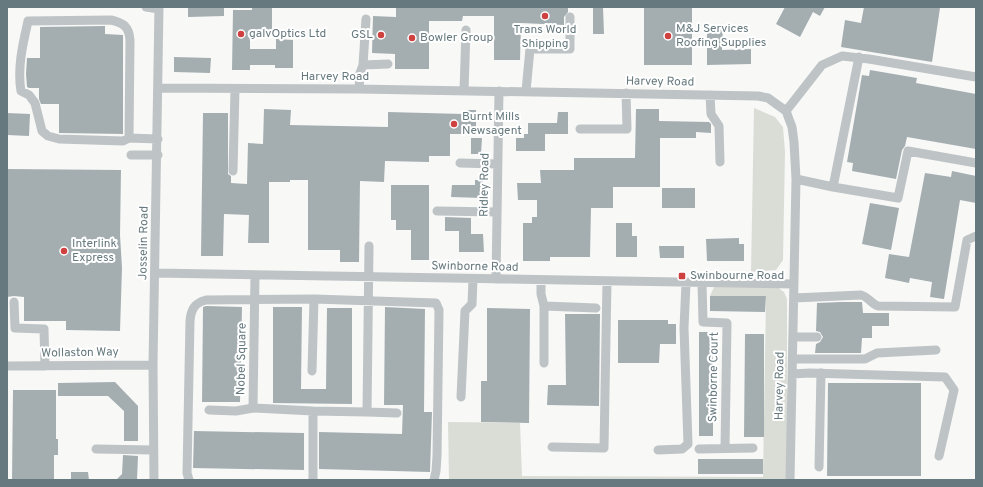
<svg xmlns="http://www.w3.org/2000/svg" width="983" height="487" viewBox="0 0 983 487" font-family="Overpass,sans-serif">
	<rect width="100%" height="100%" fill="#f8f8f7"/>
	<path fill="#daddd6" d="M754 108 775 117 783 127 785 152 783 260 776 270 751 272Z
		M714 287H777L784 292 787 299V480H449L448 422 520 423 522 476 763 477 766 297 710 296Z"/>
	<path fill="#a4aeb1" d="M188 7H224V16L188 17Z
		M396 7H568V12L564 17V25L521 23 520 60H494V16H463L462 21H429V69H395V54L372 53 373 16 396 17Z
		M593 7H603L604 34H593Z
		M644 7H692V65H644Z
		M785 7H825L820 16 813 12 800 37 776 24Z
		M864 7H931L940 8 932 62 841 47 845 20 861 23Z
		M252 8H272V32H250V49H276V39L293 40V68H275V65H250V70H232L233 10H252Z
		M707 25H723L722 50 751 49V64L707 65Z
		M105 26V34L123 35V134L59 133V104H41L39 99V88H29L27 87 26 74 27 58H40V27Z
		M174 57 211 58 210 73 174 72Z
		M870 70 917 78 916 83 976 94V149L907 137 905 146 902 150 896 179 852 171 853 163 847 162 862 75 869 76Z
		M264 109 291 110 290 125 388 127V112L463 114V110H476V134H450V156H429V162L385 161 384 182 360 181 359 262H340V250H308V180H290V182H269V243H248L249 215 224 214 223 256H201L203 113H228V174L231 176V183L247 184 248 143 263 144Z
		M636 109H659V121L709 122 711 124V133L696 132V138H660V187H613V208H591L590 257H550V261H523V223H532V217H537V200H518L517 183H541L540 170H574V158H635Z
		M558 112H568V134H545V151H516V138H524V134H528V123H557Z
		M7 113 30 114 29 136 7 135Z
		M471 138H482L481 154H471Z
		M7 169 121 170 120 235 122 268 120 331 66 330V321H24V297L14 296 7 297Z
		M952 171 976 176V203L960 200 944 299 930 297 932 282 910 278 909 283 885 278 889 254 909 257 925 173 951 177Z
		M475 180H483L482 198 451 197 452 185H475Z
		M391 185H429V260H411V230H396V220H391Z
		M662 188H695V208H662Z
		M870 203 899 208 891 250 862 244Z
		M445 217 471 218V234H483L484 252H459V231H445Z
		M616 223H632V236H637V257H616Z
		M739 238V244H744V261H707L706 239Z
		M659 246H684V258H660Z
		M710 296H766L765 312 710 311Z
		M841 302H862L863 313H889V326H872V338H862L861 353H815L816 344 820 342 823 337 820 332 816 331 817 303Z
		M206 306 242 307 240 402H202L203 307Z
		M273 307H302L301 389H326L327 308H352V404L273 403Z
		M385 307 425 309 424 412H432L430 472 319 469V432L402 434 403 405H384Z
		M487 308 530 309 529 423 481 422V381H487Z
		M565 314H600L599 406 547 405 548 385H566Z
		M618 320H668V324H676V344H660L659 363H618Z
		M699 332H713V436H699Z
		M745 334H764V437H744Z
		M115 382 138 406V441H124V411L108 396H58V383Z
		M828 383H921V476H827Z
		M13 390H56V439H58V455H54V480H12Z
		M194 431 304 433V470L193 468Z
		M123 455 138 456 137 480H116L122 474Z
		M698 459H763V474H698Z
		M71 472H88L89 480H71Z"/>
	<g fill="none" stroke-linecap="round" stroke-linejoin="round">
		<path stroke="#bec3c5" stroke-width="9" d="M146 7 159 9
			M363 65 366 19
			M158 88 359 89 758 96 768 98 786 111 792 127 794 142 796 179 790 480
			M359 89 360 73 363 65 388 64
			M464 91 466 30
			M526 91 530 49H570V17
			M710 95 711 114 719 126 720 162
			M786 111 822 65 842 56 869 59 976 77
			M580 129H627L626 93
			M129 138 123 141 59 139 48 136 42 131 35 103 29 95 21 91C17 68 23 43 28 21L111 20C124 23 129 27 130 40L129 138 158 139
			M131 155H158
			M460 163 497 164
			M233 171 235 89
			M796 179 833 187 898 198 908 151 976 163
			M833 187 859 57
			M437 211 497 212
			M156 273 794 284
			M255 275 253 408 313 411 367 412 369 246
			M496 279 499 91
			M541 280V294L544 306V363
			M702 283 703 322 727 323 725 448
			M794 298 861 295C869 297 871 304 878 306L955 307 967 240 976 236
			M14 302 15 328 44 329 45 366
			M544 306 596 308
			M793 337H817
			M793 359H865L877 353 936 350
			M7 366 153 365
			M312 371 314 299 436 303 439 310 437 456 436 471 434 480
			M792 374 810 373 945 377 954 390 939 456
			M461 397 465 311 472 304 473 279
			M209 410 236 411 253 408
			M313 411V480
			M367 412 397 413
			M552 447 604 448 607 281
			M96 449 153 450
			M699 449 753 448
			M658 450 682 449 688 444 684 328 686 283
			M819 467 821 373
			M154 480 153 365 159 7
			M189 480 187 473 190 321C191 310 194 303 206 300L314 299"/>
	</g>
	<g fill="#cf4140" stroke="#fff" stroke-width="1.5">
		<circle cx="545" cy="16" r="4"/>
		<circle cx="241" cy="34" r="4"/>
		<circle cx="381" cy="35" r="4"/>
		<circle cx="668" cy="36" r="4"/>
		<circle cx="412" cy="38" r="4"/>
		<circle cx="454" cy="124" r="4"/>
		<circle cx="64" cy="251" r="4"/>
		<rect x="678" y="272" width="8" height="8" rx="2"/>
	</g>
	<g text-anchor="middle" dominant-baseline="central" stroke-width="4" stroke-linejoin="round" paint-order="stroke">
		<g font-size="12" fill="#66797e" stroke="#fff" text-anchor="start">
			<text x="676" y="29">M&amp;J Services<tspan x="676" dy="14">Roofing Supplies</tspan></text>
			<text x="545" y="30" text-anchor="middle">Trans World<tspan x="545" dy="14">Shipping</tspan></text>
			<text x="249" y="34">galvOptics Ltd</text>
			<text x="373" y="35" text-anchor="end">GSL</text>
			<text x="420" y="38">Bowler Group</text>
			<text x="462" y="117">Burnt Mills<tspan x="462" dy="14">Newsagent</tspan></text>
			<text x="72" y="244">Interlink<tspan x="72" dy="14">Express</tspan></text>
			<text x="690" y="276">Swinbourne Road</text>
		</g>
		<g font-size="12" fill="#66797e" stroke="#fff">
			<text x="335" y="77">Harvey Road</text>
			<text transform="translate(660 82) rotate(1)">Harvey Road</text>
			<text transform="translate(485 185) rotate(-89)">Ridley Road</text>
			<text transform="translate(144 243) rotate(-89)">Josselin Road</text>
			<text transform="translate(475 267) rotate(1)">Swinborne Road</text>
			<text transform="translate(80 353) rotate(-1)">Wollaston Way</text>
			<text transform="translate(242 359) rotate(-89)">Nobel Square</text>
			<text transform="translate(714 377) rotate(-89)">Swinborne Court</text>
			<text transform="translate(780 386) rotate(-89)">Harvey Road</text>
		</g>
	</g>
	<rect width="983" height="487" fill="none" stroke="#66797e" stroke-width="16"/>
</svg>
